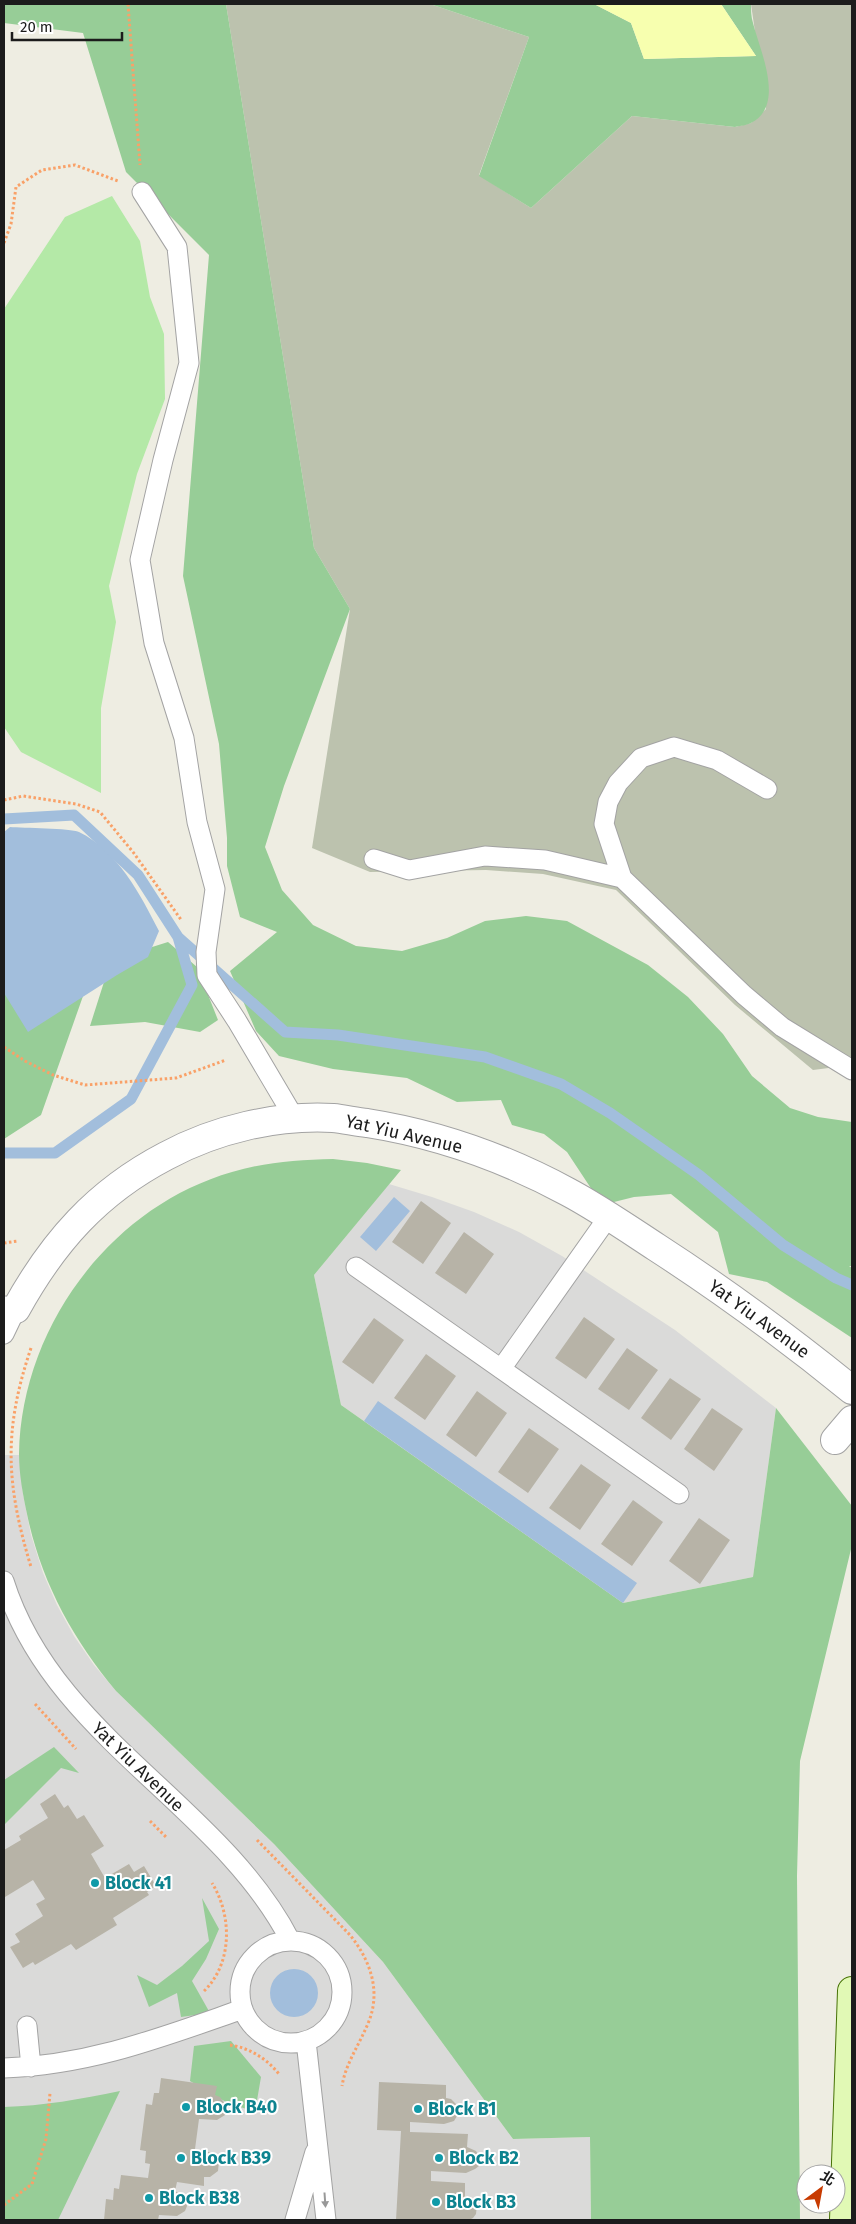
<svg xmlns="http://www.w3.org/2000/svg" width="856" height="2224" viewBox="0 0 856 2224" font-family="'Fira Sans','Noto Sans TC',sans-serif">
	<rect width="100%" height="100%" fill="#eeede2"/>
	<path fill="#dadad9" d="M389 1184 432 1197 474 1212 519 1232 562 1256 675 1330 776 1408 753 1577 623 1603 341 1405 314 1275Z
		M4 1455H19L23 1494 31 1535 43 1573 57 1605 74 1636 94 1665 116 1691 274 1844 383 1962 513 2139 590 2137 591 2220H4Z"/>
	<path fill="#bcc2ae" d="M226 4H430L529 37 479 175 531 208 632 116 735 127 751 123 766 109 751 4H852V1065L813 1070 735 1005 616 890 543 874 486 870 370 872 312 848 350 609 314 548Z"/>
	<path fill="#b4e9a7" d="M112 196 140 241 150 297 164 334 165 399 137 474 109 586 116 622 101 708V793L21 752 4 727V309L65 217Z"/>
	<path fill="#97cd97" d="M4 4H226L314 548 350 609 284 786 265 847 282 890 313 925 356 946 402 951 447 938 485 921 526 916 567 921 648 965 688 997 723 1034 752 1076 790 1108 818 1117 852 1122V1266H849L852 1268V1338L767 1282 729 1274 718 1232 671 1194 634 1197 602 1205 567 1152 544 1134 512 1125 501 1100 457 1102 407 1078 333 1069 279 1056 256 1031 230 971 277 932 240 917 227 866V838L219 744 183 576 209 255 126 172 83 33 4 23Z
		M430 4H594L631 23 644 59 756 56 721 4H751C751 10 751 17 753 23 760 51 786 105 751 123 747 125 740 126 735 127L632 116 531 208 479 176 529 37Z
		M4 861 88 982 41 1115 4 1139Z
		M168 942 197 967 218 1020 200 1032 145 1022 90 1026 111 960Z
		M333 1159 367 1163 401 1170 314 1275 341 1405 623 1603 753 1577 776 1408 852 1506V1545L800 1761 797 1876 800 2220H591L590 2137 513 2139 383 1962 274 1844 116 1691C72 1638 41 1581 27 1514 23 1495 19 1474 19 1454 21 1328 110 1207 232 1172 265 1162 298 1160 333 1159Z
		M54 1747 79 1773 61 1768 4 1825V1780Z
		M202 1898 219 1929 206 1959 192 1981 210 2013 181 2017 177 1993 149 2007 137 1975 157 1985 182 1966 209 1941Z
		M231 2041 261 2077 255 2112 226 2102 190 2081 194 2046Z
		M120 2091 58 2220H4V2107C43 2106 81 2099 120 2091Z"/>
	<path fill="#f7ffaf" d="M594 4H721L756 56 644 59 631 23Z"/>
	<path fill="#a2bedc" d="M10 827C23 828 70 828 79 832 118 851 140 894 159 931L148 957 117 975 28 1032 4 993V832Z
		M394 1197 410 1211 376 1251 360 1237Z
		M378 1401 637 1583 623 1603 364 1421Z
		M270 1993a24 24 0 1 1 48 0a24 24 0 1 1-48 0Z"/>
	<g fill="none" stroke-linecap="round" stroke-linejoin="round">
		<path stroke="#a2bedc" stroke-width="11" d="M4 819 74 815 138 875 178 937 285 1032 338 1035 485 1057 561 1084 610 1113 699 1175 783 1245 836 1278 852 1285
			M4 1153H55L131 1099 192 985 178 937"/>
	</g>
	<path fill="#b7b3a7" d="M421 1201 451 1223 423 1264 392 1242Z
		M464 1232 494 1254 466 1294 435 1273Z
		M584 1317 615 1339 586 1379 555 1358Z
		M374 1318 404 1340 373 1384 342 1362Z
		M627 1348 658 1370 629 1410 598 1389Z
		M426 1354 456 1376 425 1420 394 1398Z
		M670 1378 701 1399 671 1440 641 1418Z
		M477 1391 507 1413 476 1457 446 1435Z
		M712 1408 743 1429 714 1471 684 1449Z
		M529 1428 559 1449 528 1493 498 1472Z
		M581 1464 611 1485 580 1530 549 1508Z
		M633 1500 663 1522 632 1566 601 1544Z
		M699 1518 730 1540 700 1584 669 1561Z
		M55 1794 64 1808 68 1805 77 1819 84 1815 104 1846 91 1854 105 1878 129 1864 134 1872 144 1866 156 1886 147 1892 149 1895 113 1918 117 1925 76 1950 71 1944 35 1965 33 1962 23 1968 10 1947 20 1942 15 1934 43 1916 36 1904 45 1899 33 1880 5 1897 4 1850 21 1840 19 1836 48 1818 40 1804Z
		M161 2078 217 2086 215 2095 220 2097 226 2105 225 2115 217 2120 199 2119 195 2149 213 2153 219 2161 218 2171 210 2177H204V2186L177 2182 175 2191 184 2196 187 2206 185 2211 177 2216 159 2215 158 2220H104L106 2199 113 2200 114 2188 119 2189 121 2175 148 2178 150 2164 145 2163 146 2151 140 2150 146 2104 152 2105 154 2093H159Z
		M379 2082 446 2085V2098L451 2099 458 2106 457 2116 454 2121 444 2124 410 2122V2132L468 2134 467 2147 476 2151 479 2156V2166L475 2169 466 2173 431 2171V2181L465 2183V2196H470L477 2204 476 2214 473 2218 469 2220H396L401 2131 377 2130Z"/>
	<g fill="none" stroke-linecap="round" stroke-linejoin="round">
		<g stroke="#a3a3a3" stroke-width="21">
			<path id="service" d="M142 192 177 247 189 363 163 460 140 560 154 643 184 738 197 822 215 889 206 952 207 975 237 1021 295 1119
				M374 859 409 870 485 856 545 860 622 878 744 995 782 1027 852 1070
				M622 878 604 824 608 802 618 783 641 758 674 747 717 760 767 789
				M356 1267 679 1494
				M4 1334 16 1309 6 1306
				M501 1369 609 1216
				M4 1581C53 1737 219 1803 290 1940
				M240 1992a51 51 0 1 1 102 0a51 51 0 1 1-102 0Z
				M27 2026 31 2067
				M306 2041 326 2220
				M4 2068C91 2065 162 2037 243 2009
				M295 2220 315 2152"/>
		</g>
		<g stroke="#a3a3a3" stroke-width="30">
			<path id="minor" d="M16 1309C53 1242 97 1192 166 1156 216 1129 276 1115 333 1118 344 1119 356 1122 367 1123 437 1134 505 1158 568 1192 598 1208 627 1228 656 1247 724 1291 789 1339 852 1390
				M835 1440 852 1420"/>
		</g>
		<g stroke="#467205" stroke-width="30">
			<path id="secondary" d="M844 2220 852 1991"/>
		</g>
		<path stroke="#f9a168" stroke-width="3" stroke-dasharray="2.5 2.5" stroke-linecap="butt" d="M128 4 140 165
			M4 243 11 224 16 187 42 170 75 165 118 181
			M4 800 23 796 76 804 100 812 133 852 182 921
			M4 1047 25 1061 53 1075 85 1085 176 1078 226 1060
			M4 1243 18 1241
			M31 1348C3 1431 6 1484 31 1567
			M35 1704 76 1749
			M150 1821 167 1838
			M257 1840 350 1935C370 1960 381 1990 369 2021 360 2044 346 2062 342 2086
			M204 1991C233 1963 232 1915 212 1883
			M230 2045C250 2048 267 2059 279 2074
			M4 2205 32 2184 46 2139 50 2093"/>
		<use href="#service" stroke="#fff" stroke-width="19"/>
		<use href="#minor" stroke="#fff" stroke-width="28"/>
		<use href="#secondary" stroke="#e1f9b5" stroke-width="28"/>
	</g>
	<defs><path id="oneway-solid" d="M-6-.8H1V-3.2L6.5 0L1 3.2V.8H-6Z" transform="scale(1.25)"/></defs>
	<use fill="#999" href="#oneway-solid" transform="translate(325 2200) rotate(86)"/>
	<g fill="#0f9aa8" stroke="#fff" stroke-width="2">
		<circle cx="95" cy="1883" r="5"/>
		<circle cx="186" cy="2107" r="5"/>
		<circle cx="418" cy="2109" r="5"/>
		<circle cx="181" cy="2158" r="5"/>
		<circle cx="439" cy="2158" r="5"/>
		<circle cx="149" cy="2198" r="5"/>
		<circle cx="436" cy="2202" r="5"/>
	</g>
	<g text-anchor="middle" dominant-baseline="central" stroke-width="4" stroke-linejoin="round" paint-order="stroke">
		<g font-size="18" fill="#1c1c1c" stroke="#fff">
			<text transform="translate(404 1134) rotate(13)">Yat Yiu Avenue</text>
			<text transform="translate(759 1319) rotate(36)">Yat Yiu Avenue</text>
			<text transform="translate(138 1767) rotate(44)">Yat Yiu Avenue</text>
		</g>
		<g font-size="18" font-weight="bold" fill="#0d838f" stroke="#fff" text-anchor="start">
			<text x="105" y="1883">Block 41</text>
			<text x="196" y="2107">Block B40</text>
			<text x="428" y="2109">Block B1</text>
			<text x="191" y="2158">Block B39</text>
			<text x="449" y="2158">Block B2</text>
			<text x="159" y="2198">Block B38</text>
			<text x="446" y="2202">Block B3</text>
		</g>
	</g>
	<rect width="856" height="2224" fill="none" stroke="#1c1c1c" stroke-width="10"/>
	<g transform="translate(821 2189) rotate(32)"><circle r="24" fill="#ffffff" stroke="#a4a4a4"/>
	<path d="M0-4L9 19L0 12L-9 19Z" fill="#c83b01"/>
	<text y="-8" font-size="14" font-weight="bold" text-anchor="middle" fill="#1c1c1c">北</text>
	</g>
	<path d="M12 32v8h110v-8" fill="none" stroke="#1c1c1c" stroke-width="2.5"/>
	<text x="20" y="32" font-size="15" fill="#1c1c1c" stroke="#ffffff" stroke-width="4" paint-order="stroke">20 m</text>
</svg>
